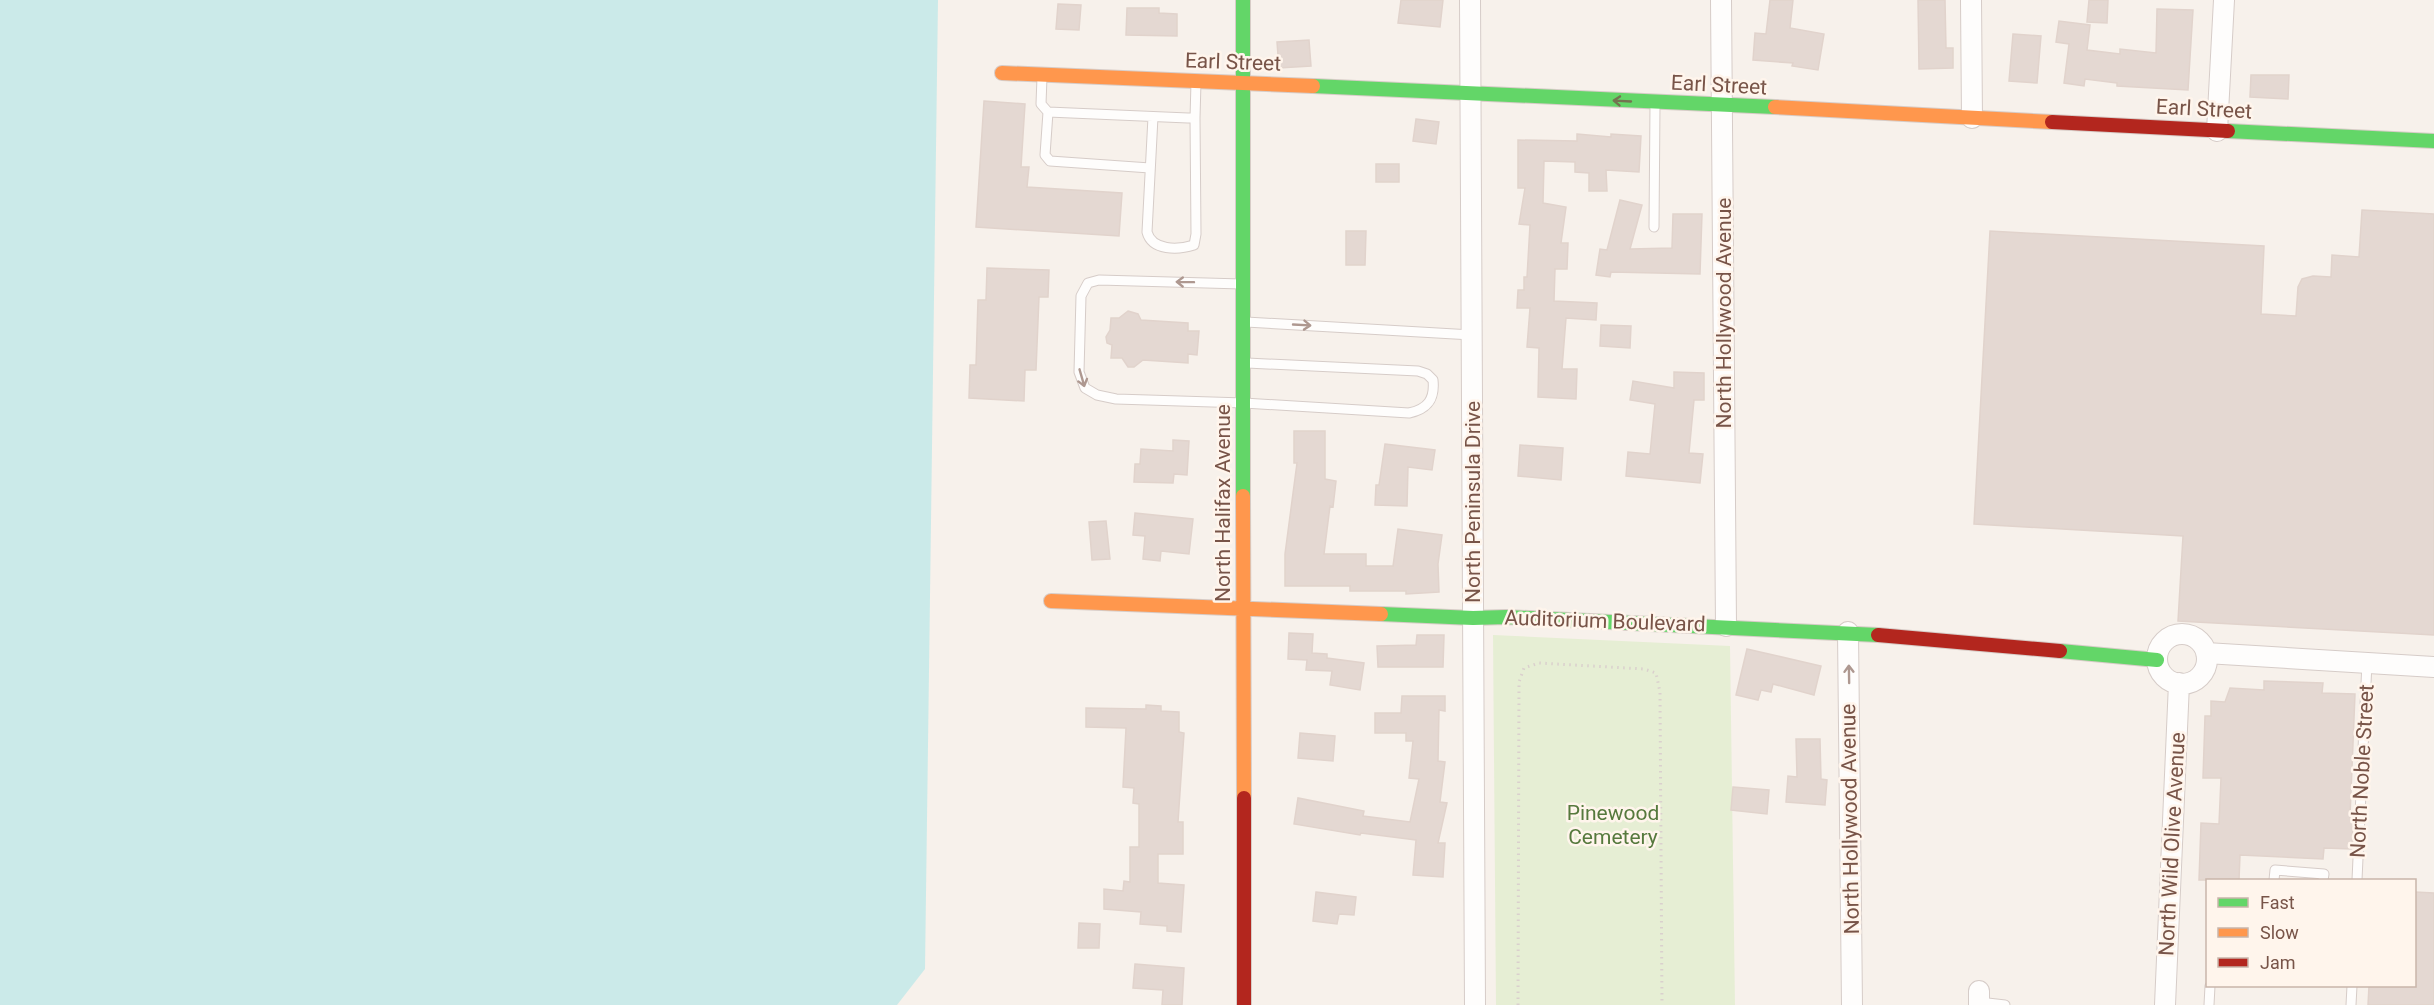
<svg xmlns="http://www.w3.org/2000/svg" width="2434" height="1005" viewBox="0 0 2434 1005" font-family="Roboto,sans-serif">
	<rect width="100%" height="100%" fill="#f7f1eb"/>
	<path fill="#e6eed4" d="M1493 635 1730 646 1735 1005H1496Z"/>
	<path fill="#cbeae9" d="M0 0H938L925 969 897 1005H0Z"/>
	<path fill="#e4d8d2" stroke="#e1d3cc" stroke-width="1.5" d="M1401 0H1443L1440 27 1398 23Z
		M1770 0H1793L1790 28 1824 34 1818 70 1792 66 1793 63 1753 60 1755 33 1766 34Z
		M1918 0H1945L1946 48H1953V68L1919 69Z
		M2089 0H2108L2107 23 2087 22Z
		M1058 4 1081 5 1079 30 1056 29Z
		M1127 8H1159V13L1177 14V36L1126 35Z
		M2157 9 2193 10 2188 90 2117 86V83L2085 79 2084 86 2064 83 2069 44 2056 42 2059 21 2090 25 2087 50 2120 54V49L2156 53Z
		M2013 34 2041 36 2037 83 2009 81Z
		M1309 40 1311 66 1279 68 1277 42Z
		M2251 75H2289L2288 99 2250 97Z
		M984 101 1025 104 1021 167H1029L1027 187 1122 193 1119 236 976 227Z
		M1416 119 1439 122 1436 144 1413 141Z
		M1577 134 1611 137V134L1641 136 1639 172 1606 170 1607 191H1589V173L1575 172V162L1544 161 1543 203 1566 207 1561 243H1568L1567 269H1555L1554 301 1597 303 1596 320 1566 318 1562 369H1577L1576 399 1538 397 1539 348 1527 347 1530 308H1517L1518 290H1524V277H1527L1530 225 1519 224 1525 188H1518V140L1577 141Z
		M1376 164H1399V182H1376Z
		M1620 200 1642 205 1630 249 1672 248 1673 214H1702L1700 274 1611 272 1610 277 1596 275 1600 249 1607 250Z
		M2362 210 2434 214V635L2178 621 2183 536 1974 524 1990 231 2264 246 2261 314 2296 316 2298 287 2302 279 2313 276 2331 277 2332 255 2359 257Z
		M1346 231H1366L1365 265H1346Z
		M987 268 1049 270 1048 297H1039L1036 370H1025L1024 401 969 398 970 365H976L978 300H986Z
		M1128 311 1138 314 1141 320 1188 323V331H1199L1197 355 1188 354V363L1143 360 1134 367H1128L1122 358H1111L1112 345 1107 343 1106 337 1110 330 1111 318H1119Z
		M1601 325 1631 326 1630 348 1600 346Z
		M1674 372 1704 373V400H1694L1689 453 1703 454 1700 483 1626 476 1628 452 1650 454 1655 404 1630 400 1633 381 1674 388Z
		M1294 431H1325V479L1336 481 1333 507 1330 506 1324 554H1366V566H1393L1398 529 1442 535 1438 564 1439 592 1406 594V591H1350V586H1285V554L1297 463H1294Z
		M1173 440 1189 441 1187 475 1174 474 1173 483 1134 482 1135 464H1140L1141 449 1173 451Z
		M1385 444 1435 450 1432 470 1408 467 1407 506 1375 505 1376 485H1379Z
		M1520 445 1563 448 1561 480 1518 476Z
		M1135 513 1193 519 1189 554 1161 551 1160 561 1143 559 1145 536 1133 535Z
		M1106 521 1110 559 1092 560 1089 522Z
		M1289 633 1313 634 1312 653 1327 654V658L1364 663 1360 690 1330 685 1332 671 1306 670 1307 660 1288 659Z
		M1417 635H1444L1443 667H1378L1377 646 1416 645Z
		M1747 649 1821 666 1814 695 1773 684 1771 692 1761 690 1758 700 1736 695Z
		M2264 681 2323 683 2322 693 2355 694 2350 817H2353L2352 849 2324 848 2323 859 2240 855 2239 880H2199L2201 823 2219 824 2221 778H2203L2205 716H2211V701L2225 702 2230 688 2264 690Z
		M1402 696H1445V711L1439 710 1438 761 1445 762 1440 802 1447 803 1438 843H1445L1443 877 1413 875 1416 840 1361 833 1360 835 1294 824 1298 798 1364 811 1363 816 1410 822 1419 779 1409 778 1413 741H1406V733H1375V713H1401Z
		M1146 705 1161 706V711L1179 712V732L1184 733 1178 822H1183V854H1158V883L1184 885 1181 932 1167 931V926L1140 924 1141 912 1104 909V889L1123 891 1124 881 1130 882V847H1139V804L1133 803 1134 788 1123 787 1126 728 1086 727V708L1146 709Z
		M1300 733 1335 736 1333 761 1298 758Z
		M1796 739H1820L1821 779 1827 780 1825 805 1786 802 1788 776 1797 777Z
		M1733 787 1769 790 1767 814 1731 810Z
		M1316 892 1356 897 1354 915 1339 914 1337 924 1313 921Z
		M2415 892 2434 893V1005H2368L2369 986H2415Z
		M1079 923 1100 924 1099 948H1078Z
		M1135 964 1184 968 1182 1005H1162L1163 990 1133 988Z"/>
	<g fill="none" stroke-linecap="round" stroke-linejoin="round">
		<g stroke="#d6ccc8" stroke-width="11">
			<path id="lane" d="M1042 77 1041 104 1048 112 1188 118H1195L1196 82
				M1048 112 1045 155 1050 161 1150 168
				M1153 117 1147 232C1152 251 1178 250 1194 245L1196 234 1195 118
				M1654 227 1655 105
				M1242 284 1099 280 1088 283 1081 296 1079 372 1085 388 1097 395 1116 399 1244 403 1409 413C1428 409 1435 399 1433 380L1427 374 1418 371 1247 363
				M1246 322 1472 335
				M2274 880 2275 870 2324 874 2323 880
				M2357 880 2367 662
				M1979 1002 2005 1005
				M2209 1005 2210 986
				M2351 1005 2352 986"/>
		</g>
		<g stroke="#d6ccc8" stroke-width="22">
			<path id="street" d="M1470 0 1475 1005
				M1721 0 1726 626
				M1971 0 1972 118
				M2217 131 2224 0
				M1848 632 1852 1005
				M2157 659a25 25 0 1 1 50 0a25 25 0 1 1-50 0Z
				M2206 653 2434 667
				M1979 991V1005
				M2165 1005 2179 683"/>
		</g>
		<g stroke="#d7ccc7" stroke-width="16">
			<path id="fast" d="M1243 0V496
				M1313 86 1775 107
				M2228 131 2434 141
				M1381 614 1473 618 1506 617 1878 635
				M2060 651 2157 660"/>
		</g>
		<g stroke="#d7ccc7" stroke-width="16">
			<path id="slow" d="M1002 73 1313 86
				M1775 107 2052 122
				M1243 496 1244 798
				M1051 601 1381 614"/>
		</g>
		<g stroke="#d7ccc7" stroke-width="16">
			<path id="jam" d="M2052 122 2228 131
				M1878 635 2060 651
				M1244 798V1005"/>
		</g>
		<path stroke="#dad0cd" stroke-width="3" stroke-dasharray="1.5 4.5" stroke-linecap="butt" d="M1518 1005 1519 682 1524 668 1539 663 1644 669 1656 673 1660 692 1662 1005"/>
		<use href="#lane" stroke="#fefdfc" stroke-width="9"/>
		<use href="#street" stroke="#fefdfc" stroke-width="20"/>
		<use href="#fast" stroke="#63d668" stroke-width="14"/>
		<use href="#slow" stroke="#ff974d" stroke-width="14"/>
		<use href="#jam" stroke="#b3261e" stroke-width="14"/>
	</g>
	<defs><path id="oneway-shaft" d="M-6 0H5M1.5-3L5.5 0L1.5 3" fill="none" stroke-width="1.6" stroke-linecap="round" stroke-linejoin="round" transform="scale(1.5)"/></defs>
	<use stroke="#737450" href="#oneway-shaft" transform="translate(1622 101) rotate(-177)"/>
	<g stroke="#ae9890">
		<use href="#oneway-shaft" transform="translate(1185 282) rotate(-179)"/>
		<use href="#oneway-shaft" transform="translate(1302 325) rotate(3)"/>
		<use href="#oneway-shaft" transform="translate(1082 378) rotate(74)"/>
		<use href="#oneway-shaft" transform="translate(1849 674) rotate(-91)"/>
	</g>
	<g text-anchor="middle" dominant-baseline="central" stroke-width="5" stroke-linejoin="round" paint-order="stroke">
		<g font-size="21" fill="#785448" stroke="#fff5ec">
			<text transform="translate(1233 62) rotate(2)">Earl Street</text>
			<text transform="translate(1719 85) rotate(3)">Earl Street</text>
			<text transform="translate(2204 109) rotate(3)">Earl Street</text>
			<text transform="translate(1724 313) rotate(-90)">North Hollywood Avenue</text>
			<text transform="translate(1473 502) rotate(-90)">North Peninsula Drive</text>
			<text transform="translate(1223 503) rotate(-90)">North Halifax Avenue</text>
			<text transform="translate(1605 621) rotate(2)">Auditorium Boulevard</text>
			<text transform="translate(2362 771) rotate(-87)">North Noble Street</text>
			<text transform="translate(1850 819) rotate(-91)">North Hollywood Avenue</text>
			<text transform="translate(2172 844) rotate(-87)">North Wild Olive Avenue</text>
		</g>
		<g font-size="21" fill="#56793d" stroke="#fff5ec">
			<text x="1613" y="813">Pinewood<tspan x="1613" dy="24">Cemetery</tspan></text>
		</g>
	</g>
	<rect x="2206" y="879" width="210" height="108" fill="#fff5ec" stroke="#c9b5aa" stroke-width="1.5"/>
	<rect x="2218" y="898" width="30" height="9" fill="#63d668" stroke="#c9b5aa" stroke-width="1.5"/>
	<text x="2260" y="909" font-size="18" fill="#785448">Fast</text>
	<rect x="2218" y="928" width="30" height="9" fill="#ff974d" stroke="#c9b5aa" stroke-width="1.5"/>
	<text x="2260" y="939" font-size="18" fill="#785448">Slow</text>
	<rect x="2218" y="958" width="30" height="9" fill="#b3261e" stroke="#c9b5aa" stroke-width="1.5"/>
	<text x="2260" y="969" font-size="18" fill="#785448">Jam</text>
</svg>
